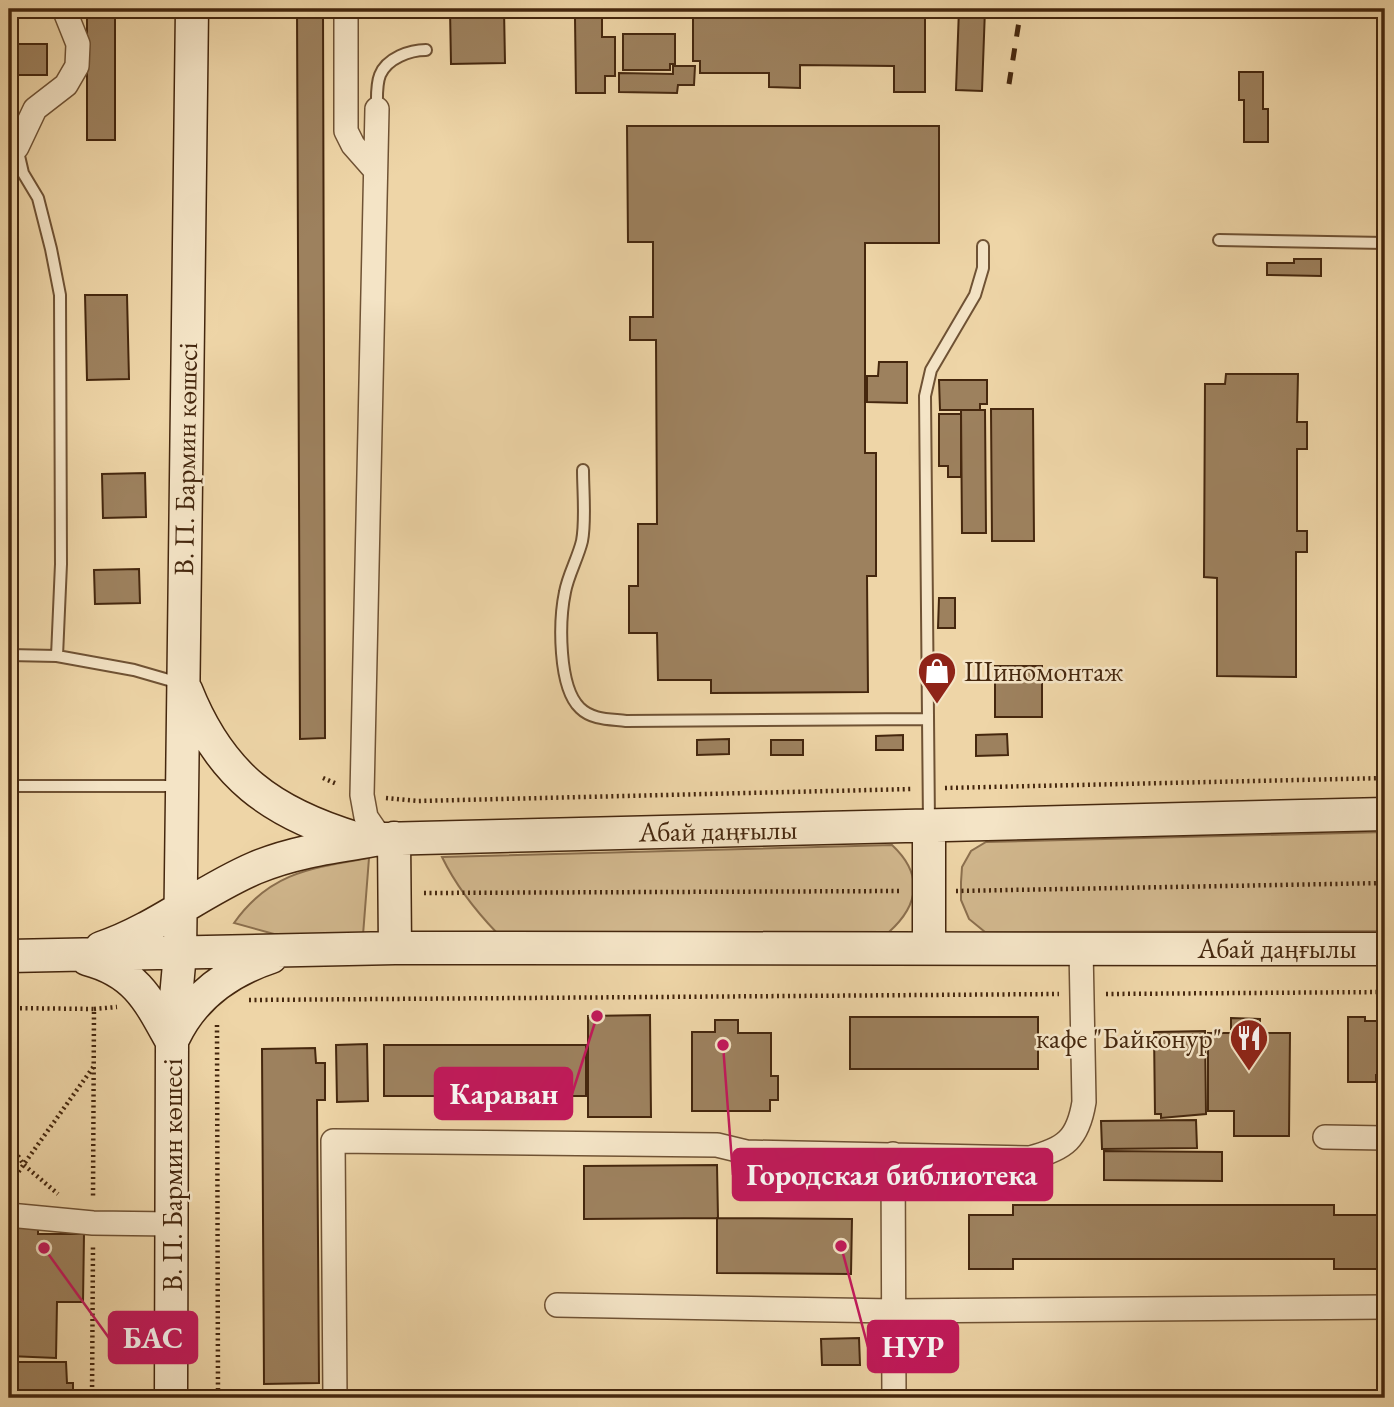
<svg xmlns="http://www.w3.org/2000/svg" width="1394" height="1407" viewBox="0 0 1394 1407" font-family="'EB Garamond',serif">
	<rect width="100%" height="100%" fill="#eed5a7"/>
	<filter id="stains"><feTurbulence type="fractalNoise" baseFrequency=".00286" numOctaves="4"/><feColorMatrix values="0 0 0 0 .2 0 0 0 0 .09 0 0 0 0 .02 0 0 0 .5 -.17"/></filter>
	<radialGradient id="worn" r=".72"><stop offset=".6" stop-color="#630" stop-opacity="0"/><stop offset="1" stop-color="#630" stop-opacity=".3"/></radialGradient>
	<path fill="#d1b78d" stroke="#8b6f4e" stroke-width="2" d="M1385 832V931L985 932 969 919 961 900V882L962 867 971 851 986 842Z
		M892 845C923 874 920 904 889 932L497 933C474 909 456 886 442 857Z
		M369 858 363 935 274 934 234 923C270 872 312 868 369 858Z"/>
	<path fill="#9d815e" stroke="#45270e" stroke-width="2" d="M87 9H115V140H87Z
		M297 9H323L325 738 300 739Z
		M450 9H504L505 63 451 64Z
		M959 9H985L982 91 956 90Z
		M693 14 925 16V92H894V66L800 65V88L769 87V73H700V61H693Z
		M575 18H602V37H615V76H605V93H576Z
		M623 34H675V64H670V70H623Z
		M9 44H47V75H9Z
		M673 66H695L694 85H678L677 93 619 92V73L673 74Z
		M1239 72H1263V109H1268V142H1244V100H1239Z
		M627 126H939V243H865V453H876V576H867L868 692 711 693V680H658L657 633H629V586H638V524H657L656 340H630V317H653V242H628Z
		M1294 259H1321V276L1267 275V263H1294Z
		M85 295H127L129 379 87 380Z
		M879 362H907V403L867 402V376H878Z
		M1226 374H1298L1297 422H1307V449H1297V531H1307V552H1296V677L1217 676V578L1204 577 1205 384H1225Z
		M939 380H987V404H980V410H940Z
		M991 409H1033L1034 541H992Z
		M961 410H985L986 533H962Z
		M939 414H961V477H948V466H939Z
		M145 473 146 517 103 518 102 474Z
		M139 569 140 603 95 604 94 570Z
		M939 598H955V628H938Z
		M995 666H1042V717H995Z
		M1007 734 1008 755 976 756V735Z
		M903 735V750H876V736Z
		M729 739V754L697 755V740Z
		M771 740H803V755H771Z
		M650 1015 651 1117H588V1016Z
		M850 1017H1038V1069H850Z
		M1348 1017H1365V1021H1385V1075H1376V1082H1348Z
		M1231 1018 1260 1019V1030L1231 1029Z
		M715 1020H738V1033H771V1076H778V1100H770V1111H692V1032H715Z
		M1205 1031 1206 1114 1161 1118V1114H1155L1154 1032Z
		M1208 1033H1290L1289 1136H1234V1111H1208Z
		M367 1044 368 1101 337 1102 336 1045Z
		M384 1045H586V1096H384Z
		M315 1048 316 1063H325V1100H317L319 1383 264 1384 262 1049Z
		M1196 1120 1197 1148 1102 1149 1101 1121Z
		M1104 1151 1222 1152V1181L1104 1180Z
		M717 1165 718 1218 584 1219V1166Z
		M1013 1205H1334V1215H1379V1269H1334V1259H1013V1269H969V1215H1013Z
		M717 1218 852 1219 851 1274 717 1273Z
		M15 1225 38 1226V1234H84L83 1302H57L56 1358 9 1356V1235H15Z
		M859 1338 860 1365H822L821 1339Z
		M15 1362H66L67 1383H73V1398H16Z"/>
	<g fill="none" stroke-linecap="round" stroke-linejoin="round">
		<g stroke="#6f5234" stroke-width="14">
			<path id="lane" d="M377 109C377 99 376 85 380 75 387 58 410 50 426 50
				M17 147 23 173 38 198 51 249 60 295 61 564 57 656 134 670 179 683
				M1219 240 1385 243
				M583 470C583 491 586 521 582 541 578 558 568 575 565 592 559 621 558 687 580 708 592 720 610 719 626 721L928 719
				M9 655 57 656
				M9 786H181
				M929 824 925 396 931 370 975 295 983 268V246"/>
		</g>
		<g stroke="#6f5234" stroke-width="26">
			<path id="street" d="M346 9V131L353 145 375 170
				M377 109 362 795 366 817 381 839
				M17 147 35 109 66 85 77 66 78 44 64 9
				M1325 1137 1385 1138
				M893 1154 894 1398
				M9 1215 93 1223 172 1224
				M557 1305 893 1311 1385 1307
				M335 1398 333 1141 717 1145 746 1152 1030 1158C1065 1149 1078 1139 1084 1102L1081 948"/>
		</g>
		<g stroke="#45270e" stroke-width="35">
			<path id="secondary" d="M186 690C220 776 271 813 358 839
				M929 825V948
				M394 838 395 948
				M101 948C157 929 201 891 255 868 295 851 339 846 381 839L1385 814
				M9 956 395 948 1385 949
				M87 959C136 972 149 1000 172 1042
				M174 1037C193 997 229 971 271 957
				M171 1398 172 1042 180 953 192 9"/>
		</g>
		<path stroke="#45270e" stroke-width="4.5" stroke-dasharray="2 3.5" stroke-linecap="butt" d="M323 778 337 784
			M945 788 1385 778
			M386 798 418 801 912 789
			M956 891 1385 883
			M424 893 901 891
			M1106 994 1385 992
			M249 1000 1059 994
			M9 1008 94 1009 93 1199
			M94 1009 117 1007
			M217 1025 218 1398
			M9 1142 24 1165 58 1194
			M9 1185 94 1066
			M92 1398 93 1246"/>
		<use href="#lane" stroke="#f4e4c6" stroke-width="10"/>
		<use href="#street" stroke="#f4e4c6" stroke-width="23"/>
		<use href="#secondary" stroke="#f4e4c6" stroke-width="32"/>
		<path stroke="#45270e" stroke-width="5" stroke-dasharray="12 12" stroke-linecap="butt" d="M1009 84 1021 9"/>
	</g>
	<defs>
		<g id="shop-pin" transform="scale(2.0125)"><path d="M0 17L-7.5 6A9.5 9.5 0 1 1 7.5 6Z" fill="#8f2418" stroke="#f4e4c6"/><path d="M-5-2.5h2.3a2.7 3.5 0 0 1 5.4 0H5L5.5 6h-11ZM-1.5-2.5h3a1.5 2.3 0 0 0-3 0Z" fill="#fff"/></g>
		<g id="restaurant-pin" transform="scale(2.0125)"><path d="M0 17L-7.5 6A9.5 9.5 0 1 1 7.5 6Z" fill="#8f2418" stroke="#f4e4c6"/><path d="M-5-6h1v4h1v-4h1v4h1v-4h1v5L-1.5 .5V6h-2V.5L-5-1ZM5-6V6H3V1.5H1.5Q1.5-4 5-6Z" fill="#fff"/></g>
	</defs>
	<g fill-rule="evenodd">
		<use href="#shop-pin" x="937" y="671"/>
		<use href="#restaurant-pin" x="1249" y="1038"/>
	</g>
	<g text-anchor="middle" dominant-baseline="central" stroke-width="5" stroke-linejoin="round" paint-order="stroke">
		<g font-size="28" fill="#45270e" stroke="#f4e4c6">
			<text transform="translate(185 459) rotate(-89)">В. П. Бармин көшесі</text>
			<text transform="translate(718 830) rotate(-1)">Абай даңғылы</text>
			<text x="1277" y="948">Абай даңғылы</text>
			<text transform="translate(172 1175) rotate(-90)">В. П. Бармин көшесі</text>
		</g>
		<g font-size="28" fill="#45270e" stroke="#f4e4c6" text-anchor="start">
			<text x="964" y="671">Шиномонтаж</text>
			<text x="1222" y="1038" text-anchor="end">кафе "Байконур"</text>
		</g>
	</g>
	<path fill="none" stroke="#c2185b" stroke-width="2.5" d="M597 1016L572 1094M723 1045L733 1175M44 1248L109 1338M841 1246L868 1347"/>
	<g fill="#c2185b" stroke="#f4e4c6" stroke-width="2.5">
		<circle cx="597" cy="1016" r="7"/>
		<circle cx="723" cy="1045" r="7"/>
		<circle cx="44" cy="1248" r="7"/>
		<circle cx="841" cy="1246" r="7"/>
	</g>
	<g fill="#c2185b" stroke="#c2185b" stroke-width="2.5">
		<rect x="435" y="1068" width="137" height="51" rx="7"/>
		<rect x="733" y="1149" width="319" height="51" rx="7"/>
		<rect x="109" y="1312" width="88" height="51" rx="7"/>
		<rect x="868" y="1321" width="90" height="51" rx="7"/>
	</g>
	<g font-size="30" text-anchor="middle" font-weight="bold" fill="#fff">
		<text x="504" y="1104">Караван</text>
		<text x="892" y="1185">Городская библиотека</text>
		<text x="153" y="1348">БАС</text>
		<text x="913" y="1357">НУР</text>
	</g>
	<rect width="1394" height="1407" fill="none" stroke="#eed5a7" stroke-width="35"/>
	<rect x="10" y="10" width="1373" height="1386" fill="none" stroke="#45270e" stroke-width="3.5"/>
	<rect x="18" y="18" width="1359" height="1372" fill="none" stroke="#45270e" stroke-width="2"/>
	<rect width="100%" height="100%" filter="url(#stains)"/>
	<rect width="100%" height="100%" fill="url(#worn)"/>
</svg>
